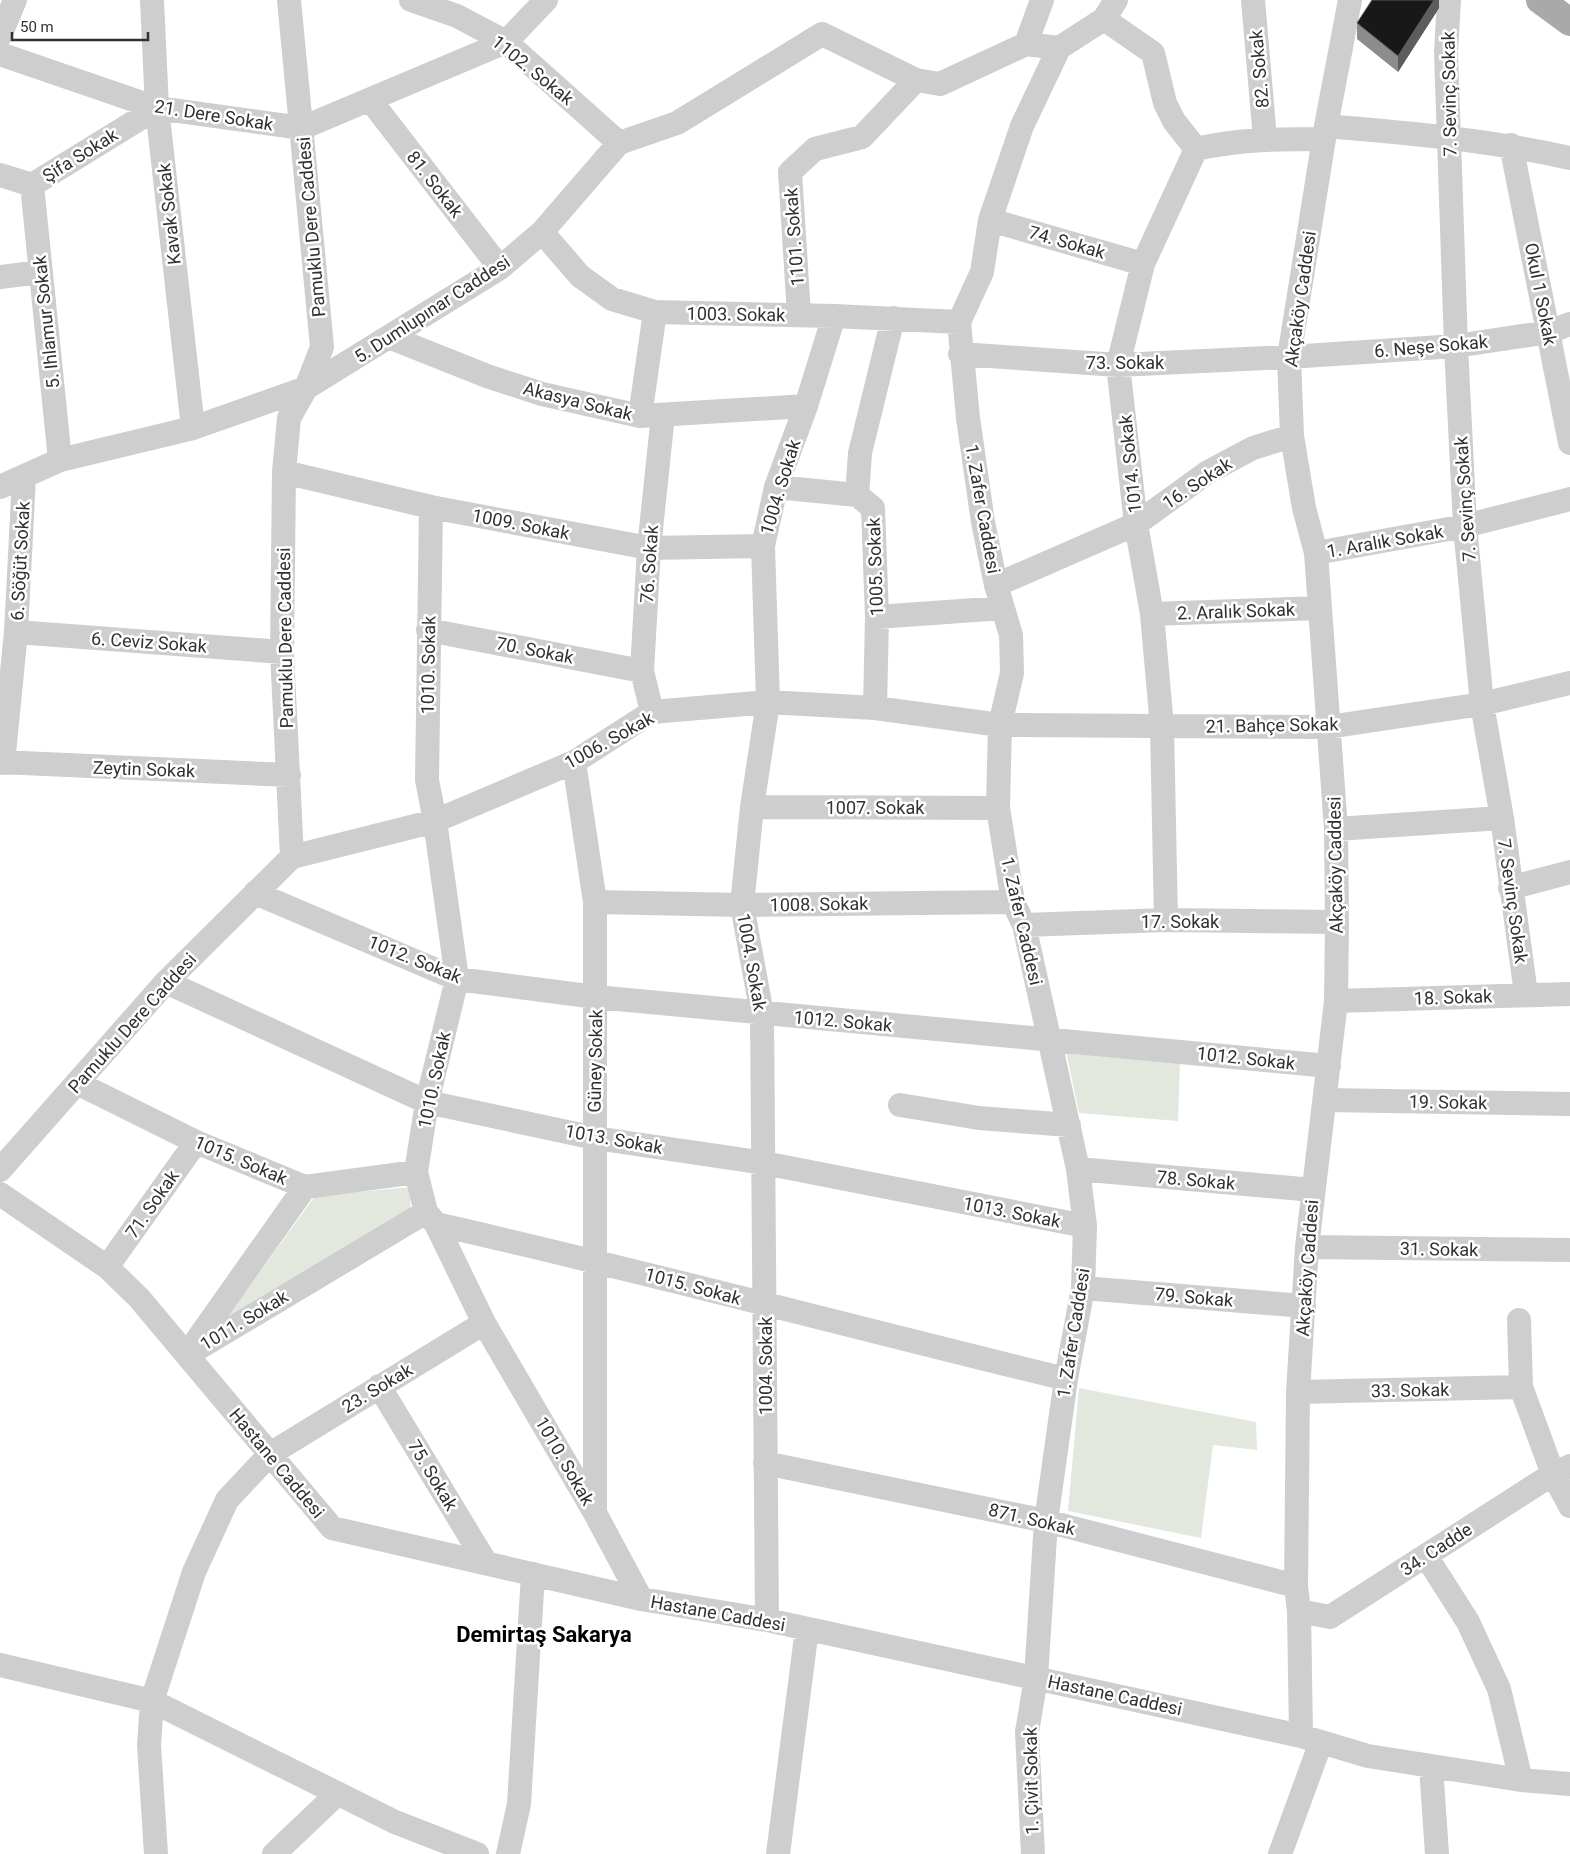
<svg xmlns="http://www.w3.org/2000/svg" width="1570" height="1854" viewBox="0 0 1570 1854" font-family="Roboto,sans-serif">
	<rect width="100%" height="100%" fill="#fff"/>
	<path fill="#e3e8de" d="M1066 1051 1180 1062 1178 1121 1079 1113Z
		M411 1187 410 1213 223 1323 315 1196Z
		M1079 1388 1256 1422 1257 1450 1213 1445 1201 1538 1068 1511Z"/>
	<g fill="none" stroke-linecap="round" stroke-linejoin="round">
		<path stroke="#cecece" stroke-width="24" d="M152 0 157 108 193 428
			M411 0 457 16 506 42 619 143
			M1253 0 1265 139
			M1449 0 1446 52 1456 346 1465 526 1482 704 1502 818 1526 994
			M1104 19 1153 53 1165 103 1174 121 1196 149
			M0 36 15 0
			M1026 44 1042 0
			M0 54 157 108 302 128 506 42 546 0
			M371 101 500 268
			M1326 126C1409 133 1489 140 1570 158
			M1511 145 1570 443
			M0 175 32 185 157 108
			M32 185 60 460
			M990 220 1143 264
			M542 232 580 276 612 299 655 312 834 316 959 322
			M0 277 41 272
			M799 315 790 172 815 149 862 137 916 80
			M389 337 487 376 542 394 640 416 806 406
			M960 354 1118 365 1289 357 1456 346 1549 332 1570 324
			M640 416 655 312
			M284 472 431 507 649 548 763 546
			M0 487 60 460 193 428 306 388 500 268 542 232 619 143 677 123 822 34 916 80 940 84 1026 44 1059 48
			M776 487 857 495
			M431 507 427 780 435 821 457 979 427 1102 416 1172 426 1212 436 1224 484 1323 595 1513 641 1599
			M1316 553 1465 526 1570 499
			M996 585 1136 524 1208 472 1253 448 1292 436
			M1152 614 1320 608
			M877 617 1003 608
			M428 630 642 671
			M16 632 282 652
			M875 708 877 617 873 508 857 495 860 453 893 318
			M652 712 642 671 649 548 663 415
			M0 762 289 775
			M574 762 595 902V1511
			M3 763 16 632 24 478
			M752 807 998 808
			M1336 829 1502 818
			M292 857 435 821 574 762 652 712 768 702 875 708 1000 725 1328 727 1482 704 1570 683
			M1510 888 1570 872
			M255 893 457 979 596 997 1329 1066
			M595 902 742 905 1013 902
			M1166 920 1162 727 1152 614 1136 524 1118 365 1143 264 1196 149C1239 139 1281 139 1324 139
			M1024 925 1166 920 1337 922
			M166 982 427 1102 595 1138 764 1163 1085 1226
			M1336 1001 1570 994
			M77 1083 196 1142 305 1187 416 1172
			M1325 1100 1570 1104
			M900 1105 979 1118 1069 1125
			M1078 1169 1313 1190
			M0 1170 166 982 292 857 282 652 284 472 289 418 306 388 322 347 289 0
			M0 1194 107 1267 139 1298 332 1528 641 1599 767 1620 1301 1736 1368 1756 1521 1780 1570 1784
			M436 1224C647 1272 856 1328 1066 1379
			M1307 1247 1570 1250
			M107 1267 196 1142
			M1083 1288 1304 1306
			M1519 1320 1521 1387
			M192 1347 305 1187
			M187 1355 426 1212
			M379 1386 486 1563
			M1298 1392 1521 1387 1553 1474 1570 1506
			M765 1463 1046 1521 1296 1586
			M1426 1556 1468 1622 1499 1689 1521 1780
			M1299 1611 1330 1617 1553 1474 1570 1466
			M767 1620 762 1014 742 905 752 807 768 702 763 546 776 487 806 406 834 316
			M0 1665 152 1701 395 1822 477 1854
			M1301 1736 1299 1611 1296 1586 1298 1392 1307 1247 1336 1001 1337 922 1336 829 1320 608 1316 553 1304 508 1292 436 1289 357 1326 126 1350 0
			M1431 1766 1437 1854
			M156 1854 149 1745 152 1701 194 1572 227 1500 270 1454 484 1323
			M274 1854 337 1794
			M508 1854 519 1804 533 1574
			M778 1854 807 1629
			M1033 1854 1027 1732 1036 1678 1046 1521 1066 1379 1083 1288 1085 1226 1078 1169 1024 925 1013 902 998 808 1000 725 1012 673 1011 635 996 585 983 522 968 418 959 322 982 272 990 220 1022 126 1059 48 1104 19 1116 0
			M1280 1854 1321 1742"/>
		<path stroke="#a9a9a9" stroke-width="28" d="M1540 0 1570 22"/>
	</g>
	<path fill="#8c8c8c" d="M1434 0H1439V8L1398 72 1357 39V23Z"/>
	<path fill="#5d5d5d" d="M1434 0H1439V8L1398 72V56Z"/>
	<path fill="#181818" stroke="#5d5d5d" d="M1372 0H1434L1398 56 1357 23Z"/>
	<g text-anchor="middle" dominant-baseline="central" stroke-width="5" stroke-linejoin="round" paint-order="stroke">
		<g font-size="18" fill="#313131" stroke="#fff">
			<text transform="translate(1259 69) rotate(-95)">82. Sokak</text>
			<text transform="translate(533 70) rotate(39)">1102. Sokak</text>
			<text transform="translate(1449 94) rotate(-91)">7. Sevinç Sokak</text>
			<text transform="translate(214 115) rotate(9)">21. Dere Sokak</text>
			<text transform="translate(80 155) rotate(-32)">Şifa Sokak</text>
			<text transform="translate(435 184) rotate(52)">81. Sokak</text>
			<text transform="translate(169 214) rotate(-96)">Kavak Sokak</text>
			<text transform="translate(311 227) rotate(-95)">Pamuklu Dere Caddesi</text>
			<text transform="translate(794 237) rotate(-94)">1101. Sokak</text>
			<text transform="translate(1067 242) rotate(16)">74. Sokak</text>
			<text transform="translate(1541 294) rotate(79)">Okul 1 Sokak</text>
			<text transform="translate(1300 299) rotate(-82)">Akçaköy Caddesi</text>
			<text transform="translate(432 309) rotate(-33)">5. Dumlupınar Caddesi</text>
			<text transform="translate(736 314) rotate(1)">1003. Sokak</text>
			<text transform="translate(46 322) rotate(-96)">5. Ihlamur Sokak</text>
			<text transform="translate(1431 346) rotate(-5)">6. Neşe Sokak</text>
			<text x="1125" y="362">73. Sokak</text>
			<text transform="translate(578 401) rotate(14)">Akasya Sokak</text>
			<text transform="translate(1130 464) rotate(-96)">1014. Sokak</text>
			<text transform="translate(1197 483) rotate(-33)">16. Sokak</text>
			<text transform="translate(780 487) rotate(-73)">1004. Sokak</text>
			<text transform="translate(1465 499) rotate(-94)">7. Sevinç Sokak</text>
			<text transform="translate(983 509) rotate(80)">1. Zafer Caddesi</text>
			<text transform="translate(521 524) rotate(11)">1009. Sokak</text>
			<text transform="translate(1385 541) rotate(-10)">1. Aralık Sokak</text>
			<text transform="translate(20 561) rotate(-87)">6. Söğüt Sokak</text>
			<text transform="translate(649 564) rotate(-86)">76. Sokak</text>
			<text transform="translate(875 567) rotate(-92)">1005. Sokak</text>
			<text transform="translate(1236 611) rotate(-2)">2. Aralık Sokak</text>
			<text transform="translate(285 638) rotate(-91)">Pamuklu Dere Caddesi</text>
			<text transform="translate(149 642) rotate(4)">6. Ceviz Sokak</text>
			<text transform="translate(535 650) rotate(11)">70. Sokak</text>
			<text transform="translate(428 665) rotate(-89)">1010. Sokak</text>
			<text transform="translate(1272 725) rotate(-1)">21. Bahçe Sokak</text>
			<text transform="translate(609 740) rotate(-29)">1006. Sokak</text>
			<text transform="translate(144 769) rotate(2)">Zeytin Sokak</text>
			<text x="875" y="807">1007. Sokak</text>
			<text transform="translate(1335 865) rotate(-91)">Akçaköy Caddesi</text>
			<text transform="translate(1513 901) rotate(82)">7. Sevinç Sokak</text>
			<text transform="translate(819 904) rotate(-1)">1008. Sokak</text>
			<text transform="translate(1022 921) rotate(77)">1. Zafer Caddesi</text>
			<text x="1180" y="921">17. Sokak</text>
			<text transform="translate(415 959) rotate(22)">1012. Sokak</text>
			<text transform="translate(752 962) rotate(80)">1004. Sokak</text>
			<text transform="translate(1453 997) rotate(-2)">18. Sokak</text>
			<text transform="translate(843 1021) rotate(5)">1012. Sokak</text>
			<text transform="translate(132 1023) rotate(-48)">Pamuklu Dere Caddesi</text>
			<text transform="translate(1246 1058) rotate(6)">1012. Sokak</text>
			<text transform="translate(595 1061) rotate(-89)">Güney Sokak</text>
			<text transform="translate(434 1080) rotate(-78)">1010. Sokak</text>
			<text transform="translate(1448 1102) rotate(1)">19. Sokak</text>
			<text transform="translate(614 1139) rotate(10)">1013. Sokak</text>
			<text transform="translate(241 1160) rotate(23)">1015. Sokak</text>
			<text transform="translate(1196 1180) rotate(5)">78. Sokak</text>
			<text transform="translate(152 1204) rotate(-55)">71. Sokak</text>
			<text transform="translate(1012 1212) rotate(11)">1013. Sokak</text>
			<text transform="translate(1439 1249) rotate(1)">31. Sokak</text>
			<text transform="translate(1307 1268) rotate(-86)">Akçaköy Caddesi</text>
			<text transform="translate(693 1286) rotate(15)">1015. Sokak</text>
			<text transform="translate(1194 1297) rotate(5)">79. Sokak</text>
			<text transform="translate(244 1320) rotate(-31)">1011. Sokak</text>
			<text transform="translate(1073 1333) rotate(-81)">1. Zafer Caddesi</text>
			<text transform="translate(765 1366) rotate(-90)">1004. Sokak</text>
			<text transform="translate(377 1388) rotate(-31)">23. Sokak</text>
			<text transform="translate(1410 1390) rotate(-1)">33. Sokak</text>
			<text transform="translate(565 1461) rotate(60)">1010. Sokak</text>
			<text transform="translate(277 1463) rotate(50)">Hastane Caddesi</text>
			<text transform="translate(433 1475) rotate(59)">75. Sokak</text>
			<text transform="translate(1032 1519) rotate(13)">871. Sokak</text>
			<text transform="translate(1436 1549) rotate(-33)">34. Cadde</text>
			<text transform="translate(718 1613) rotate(10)">Hastane Caddesi</text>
			<text transform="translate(1115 1695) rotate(12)">Hastane Caddesi</text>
			<text transform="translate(1031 1781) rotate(-91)">1. Çivit Sokak</text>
		</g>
		<g font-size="22" font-weight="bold" fill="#000" stroke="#fff">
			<text x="544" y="1634">Demirtaş Sakarya</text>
		</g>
	</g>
	<path d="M12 32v8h136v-8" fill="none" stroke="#313131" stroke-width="2.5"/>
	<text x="20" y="32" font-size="15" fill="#313131" stroke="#ffffff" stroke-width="4" paint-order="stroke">50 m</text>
</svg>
